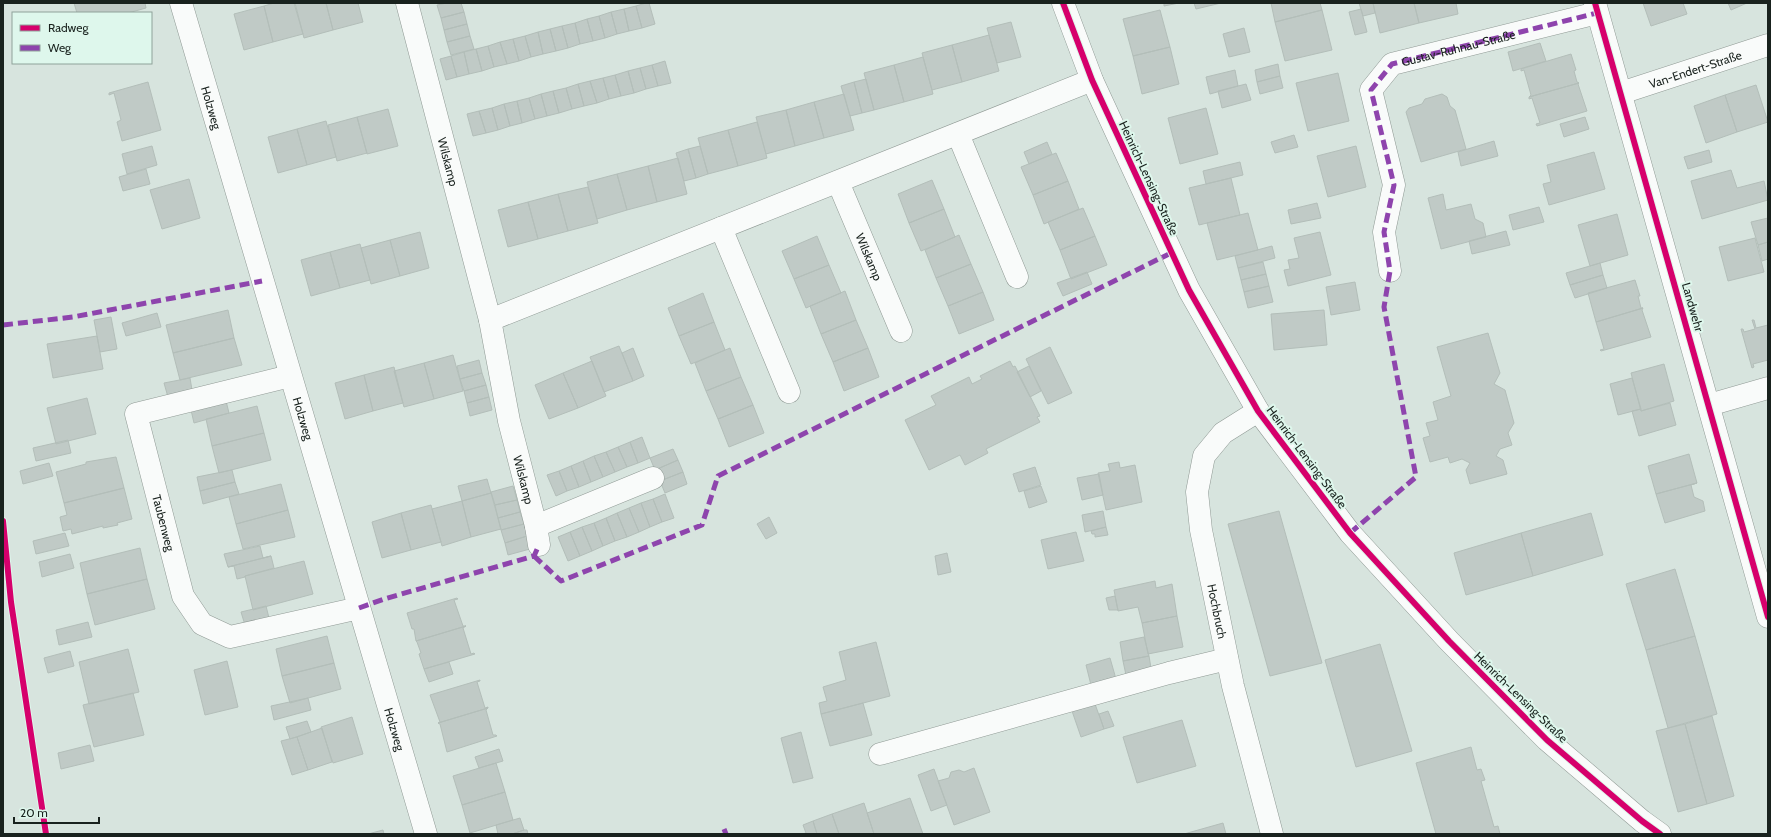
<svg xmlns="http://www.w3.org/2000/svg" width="1771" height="837" viewBox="0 0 1771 837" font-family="Cabin,sans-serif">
	<rect width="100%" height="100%" fill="#d7e4de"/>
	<path fill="#c0cac6" stroke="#b3beb9" d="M74 3H145L146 8 128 13H77Z
		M274 3H294L303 34 273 42 264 6Z
		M295 3H326L333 30 304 38Z
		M326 3H358L363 22 333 30Z
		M447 3H461L464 12 441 18 437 5Z
		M646 3H649L655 24 642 28 636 6Z
		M1164 3H1179L1164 6Z
		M1194 3H1221L1196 9Z
		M1271 3H1320L1322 10 1275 22Z
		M1359 3H1373L1375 13 1363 16Z
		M1373 3H1414L1419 23 1380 33Z
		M1414 3H1456L1458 14 1419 23Z
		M1643 3H1683L1687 14 1651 26Z
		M1728 3H1747L1731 10Z
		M264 6 273 42 244 50 234 14Z
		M636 6 642 28 629 31 624 9Z
		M624 9 629 31 617 34 611 12Z
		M1361 9 1367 32 1355 35 1349 12Z
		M1160 10 1170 47 1133 56 1123 19Z
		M1322 10 1332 50 1285 61 1275 22Z
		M464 12 467 24 444 30 441 18Z
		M611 12 617 34 605 38 599 16Z
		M599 16 605 38 593 41 587 19Z
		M587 19 593 41 580 44 575 23Z
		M1011 22 1021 57 997 63 987 28Z
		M575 23 580 44 568 48 562 26Z
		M467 24 470 36 447 42 444 30Z
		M562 26 568 48 556 51 550 29Z
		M1244 28 1250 52 1229 57 1223 34Z
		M550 29 556 51 543 54 538 32Z
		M538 32 543 54 531 57 525 36Z
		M989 35 999 71 962 82 952 45Z
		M470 36 474 49 451 55 447 42Z
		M525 36 531 57 519 61 513 39Z
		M513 39 519 61 507 64 500 42Z
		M500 42 507 64 494 67 488 46Z
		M1540 43 1546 61 1513 71 1508 52Z
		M952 45 962 82 932 90 922 53Z
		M488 46 494 67 482 71 476 49Z
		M1170 47 1179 84 1142 94 1133 56Z
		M476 49 482 71 469 74 464 52Z
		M464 52 469 74 457 77 451 56Z
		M1571 54 1576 70 1574 71 1577 82 1579 83 1529 97 1531 95 1524 70 1521 71V69Z
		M451 56 457 77 446 80 440 59Z
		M923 57 933 94 904 102 894 65Z
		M665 61 671 83 658 86 652 65Z
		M1278 64 1280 76 1257 82 1255 70Z
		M652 65 658 86 646 89 640 68Z
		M894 65 904 102 874 110 864 73Z
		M640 68 646 89 634 93 628 71Z
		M1235 70 1238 86 1210 94 1206 77Z
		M628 71 634 93 621 96 615 75Z
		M1338 73 1349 121 1308 131 1296 83Z
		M615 75 621 96 609 99 603 78Z
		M1280 76 1283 88 1260 94 1257 82Z
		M603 78 609 99 597 103 590 81Z
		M866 79 874 110 862 113 854 82Z
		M590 81 597 103 584 106 578 84Z
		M148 82 161 130 122 141 117 122 121 120 114 93 109 95V93Z
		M854 82 862 113 850 116 841 86Z
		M1579 83 1578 84 1587 111 1537 126 1536 124 1540 123 1532 98 1529 99V97Z
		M578 84 584 106 572 109 566 88Z
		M1246 84 1251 100 1222 108 1218 91Z
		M1756 85 1768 122 1737 132 1725 95Z
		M566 88 572 109 559 113 553 91Z
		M553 91 559 113 547 116 541 94Z
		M541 94 547 116 535 119 529 98Z
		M844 94 854 130 824 138 814 102Z
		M1442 94 1447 97 1450 106 1455 110 1466 149 1421 162 1406 112 1409 108 1422 104 1425 99Z
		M1725 95 1737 132 1706 143 1694 106Z
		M529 98 535 119 522 123 517 101Z
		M517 101 522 123 510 126 504 104Z
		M814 102 824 138 795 146 786 110Z
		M504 104 510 126 498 130 492 108Z
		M492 108 498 130 486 133 479 111Z
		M1206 108 1218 154 1180 164 1168 118Z
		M388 109 398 146 367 154 357 117Z
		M786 110 795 146 766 154 756 117Z
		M479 111 486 133 473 136 467 114Z
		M357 117 367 153 337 161 328 125Z
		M1585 117 1589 129 1564 137 1560 124Z
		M326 121 336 157 307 165 297 129Z
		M757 122 767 158 738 166 728 130Z
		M297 129 307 165 278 173 268 137Z
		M728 130 738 166 708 174 698 138Z
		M1294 135 1298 147 1275 153 1271 142Z
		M1494 141 1498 156 1461 166 1458 152Z
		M1047 142 1052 154 1029 164 1024 152Z
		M152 146 157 165 127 174 122 154Z
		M700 146 708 174 696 178 688 149Z
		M1356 146 1366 187 1328 197 1317 156Z
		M688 149 696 178 684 181 676 153Z
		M1709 150 1712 162 1688 169 1684 157Z
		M1594 152 1605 189 1549 205 1543 184 1551 182 1547 165Z
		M1056 153 1068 181 1033 195 1021 167Z
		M678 158 687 194 657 202 648 166Z
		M1240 162 1243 175 1206 184 1203 171Z
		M648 166 657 202 627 210 617 174Z
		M146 169 150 184 123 191 119 177Z
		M1731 170 1737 188 1764 181 1768 200 1702 219 1691 181Z
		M617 174 627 210 597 219 587 182Z
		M1231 178 1240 215 1199 225 1189 188Z
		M189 179 200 218 162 229 150 190Z
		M932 180 944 209 909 223 898 194Z
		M1068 181 1079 209 1044 224 1033 195Z
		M588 187 598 223 568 231 558 194Z
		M558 194 568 231 538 239 528 202Z
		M1443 194 1446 210 1471 204 1475 219 1483 223 1486 237 1441 249 1428 198Z
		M528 202 538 239 508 247 498 210Z
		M1317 203 1321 218 1291 224 1288 210Z
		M1539 207 1544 222 1513 230 1509 215Z
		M1083 208 1095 236 1060 250 1048 222Z
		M944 209 955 237 921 251 909 223Z
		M1248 213 1258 250 1217 260 1207 223Z
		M1617 214 1628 255 1590 266 1578 225Z
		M1768 218V242L1758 245 1751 222Z
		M1506 231 1510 245 1472 254 1469 241Z
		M420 232 429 268 400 276 390 240Z
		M1320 232 1331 275 1288 286 1284 270 1290 269 1288 260 1299 258 1294 238Z
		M959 235 971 264 936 278 925 250Z
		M817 236 829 265 794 279 782 251Z
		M1095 236 1107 265 1071 279 1060 250Z
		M1755 238 1764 272 1728 281 1719 247Z
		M390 240 400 276 371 284 361 248Z
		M1768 242V259L1762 261 1758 245Z
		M360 244 370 280 340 288 330 252Z
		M1272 246 1275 258 1238 268 1235 256Z
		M330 252 340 288 311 296 301 260Z
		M1263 262 1266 274 1241 280 1238 268Z
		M1600 263 1603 275 1570 285 1566 273Z
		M971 264 983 292 948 306 936 278Z
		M829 265 841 293 806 308 794 279Z
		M1087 272 1092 284 1063 296 1057 283Z
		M1266 274 1269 286 1244 292 1241 280Z
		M1603 275 1607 288 1575 298 1570 285Z
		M1635 280 1640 296H1638L1641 308H1643L1596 322 1588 293Z
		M1355 282 1360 310 1331 315 1326 287Z
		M1269 286 1273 302 1248 308 1244 292Z
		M845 291 856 320 821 334 810 306Z
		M983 292 994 320 959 334 948 306Z
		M703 293 714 322 679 336 668 308Z
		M1643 308 1642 310 1651 337 1601 351 1600 350 1604 349 1596 322Z
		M228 310 234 338 173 353 166 325Z
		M1324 310 1327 345 1274 350 1271 314Z
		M157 313 161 327 126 336 122 323Z
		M111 317 117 349 100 352 94 320Z
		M856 320 868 348 833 362 821 334Z
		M1752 320H1754L1756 328 1768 325V360L1753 364 1754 367 1752 368 1741 329H1743L1744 332 1755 329Z
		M714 322 725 350 691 364 679 336Z
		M1488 333 1500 373 1494 384 1505 390 1514 423 1508 433 1512 445 1500 449 1496 456 1503 460 1507 474 1470 484 1466 470 1470 463 1462 459 1450 463 1448 457 1430 462 1423 438 1430 436 1426 423 1438 420 1433 402 1451 396 1437 347Z
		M97 336 103 369 53 378 47 344Z
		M234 338 242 365 180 380 173 353Z
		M619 346 633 381 604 392 590 357Z
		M1050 347 1072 393 1048 404 1026 359Z
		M633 348 644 376 633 381 622 353Z
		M730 348 741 377 706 391 695 363Z
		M868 348 879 377 844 391 833 362Z
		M453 355 463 391 434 399 424 363Z
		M479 360 482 373 460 379 457 366Z
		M592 361 606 396 578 408 563 373Z
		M1010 361 1013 367 1015 366 1040 416 1037 417 1040 422 986 449 988 453 965 465 960 455 929 470 905 420 936 405 931 396 969 377 972 384 982 379 980 376Z
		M424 363 434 399 404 407 394 371Z
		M1664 364 1674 401 1641 411 1631 373Z
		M1029 366 1041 391 1030 397 1017 372Z
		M394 367 403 403 373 411 364 375Z
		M482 373 486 385 464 391 460 379Z
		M563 373 578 408 549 419 535 385Z
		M364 375 373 411 345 419 335 383Z
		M741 377 753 405 718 419 706 391Z
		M190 378 192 390 168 397 164 383Z
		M1632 378 1641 409 1618 415 1610 384Z
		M486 385 489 397 467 403 464 391Z
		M489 397 492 410 470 416 467 403Z
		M87 398 96 434 56 444 47 408Z
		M226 401 229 413 194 423 191 410Z
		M1670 403 1676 425 1639 436 1632 411 1641 409V411Z
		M753 405 764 433 729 447 718 419Z
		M257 406 264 433 212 446 206 419Z
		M264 433 271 460 219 473 212 446Z
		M642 437 650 458 638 463 630 442Z
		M68 440 71 453 36 461 33 448Z
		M630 442 638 463 627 467 618 447Z
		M618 447 627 467 615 472 606 452Z
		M673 449 678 460 655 470 650 458Z
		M606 452 615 472 603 477 594 456Z
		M1689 454 1697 483 1656 494 1648 466Z
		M594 456 603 477 591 482 583 461Z
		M116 457 124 488 64 503 56 472 86 464V462Z
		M678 460 683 472 660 481 655 470Z
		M583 461 591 482 579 487 571 466Z
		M1119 462 1120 468 1135 465 1142 502 1106 510 1098 473 1110 471 1108 464Z
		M49 463 53 476 23 484 20 471Z
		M571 466 579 487 567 491 559 471Z
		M1035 467 1041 485 1019 492 1013 474Z
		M232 470 235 482 200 491 197 477Z
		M559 471 567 491 556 496 547 475Z
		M683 472 687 484 665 493 660 481Z
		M1099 474 1103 495 1082 500 1077 478Z
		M487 479 491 493 462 501 458 486Z
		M235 482 239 494 203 504 200 491Z
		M1697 483 1691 485 1694 497 1703 501 1705 511 1665 523 1656 494Z
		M281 484 288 510 236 524 229 497Z
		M513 486 517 500 495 505 491 492Z
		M1041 486 1047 502 1029 508 1024 491Z
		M124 488 132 519 117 523 118 525 103 528V526L72 534 71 529 63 531 60 517 67 515 64 503Z
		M491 493 501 529 471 537 462 501Z
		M665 494 674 518 662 522 653 499Z
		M653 499 662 522 650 527 641 503Z
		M517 500 520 512 498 518 495 505Z
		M462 501 471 537 442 546 432 509Z
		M641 503 650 527 639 532 629 508Z
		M431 505 441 542 411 550 401 513Z
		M629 508 639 532 627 537 617 513Z
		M288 510 295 537 243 549 236 524Z
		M1103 511 1106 527 1085 532 1082 515Z
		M1279 511 1322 663 1270 676 1228 524Z
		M520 512 524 524 501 530 498 518Z
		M401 513 411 550 382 558 372 522Z
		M617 513 627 537 615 541 606 518Z
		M1591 513 1603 555 1533 576 1521 533Z
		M769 517 777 533 766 539 757 524Z
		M606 518 615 541 603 546 594 523Z
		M594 523 603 546 592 551 582 527Z
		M524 524 527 536 505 543 501 530Z
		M582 527 592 551 580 556 570 532Z
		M1106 527 1108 535 1095 537V534H1092L1091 531Z
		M570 532 580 556 568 561 558 537Z
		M1076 532 1084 561 1048 569 1041 540Z
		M65 533 69 546 36 554 33 541Z
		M1521 533 1533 576 1466 595 1454 553Z
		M527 536 530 549 508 555 505 543Z
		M260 546 263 558 271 556 228 567 224 554Z
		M140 548 147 579 87 594 80 563Z
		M947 553 951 572 938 575 935 556Z
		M70 554 74 568 42 577 39 562Z
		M271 556 274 568 245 576V577L237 579 234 566 228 567Z
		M304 561 313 594 253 610 245 576Z
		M1675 569 1695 636 1646 650 1626 584Z
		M147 579 155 609 95 625 87 594Z
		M1155 581 1156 588 1172 584 1177 616 1142 623 1138 607 1118 611 1114 590Z
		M1115 596 1118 610H1109L1106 598Z
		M457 598 458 599 454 600 463 626H466L416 641 414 629H412L407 613Z
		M266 606 269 618 245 625 241 612Z
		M1177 616 1183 647 1148 654 1142 623Z
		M88 622 92 637 59 645 56 630Z
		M466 626 463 628 471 654 474 653 475 654 424 669 419 654 421 653 417 642 416 641Z
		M327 636 334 663 282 676 276 649Z
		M1695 636 1717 714 1668 728 1646 650Z
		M1144 637 1149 656 1123 661 1120 642Z
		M876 642 890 696 821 714 819 703 827 701 823 687 846 680 839 652Z
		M1380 644 1412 751 1356 767 1325 660Z
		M128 649 139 692 89 704 79 662Z
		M70 651 74 666 48 673 44 658Z
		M1149 656 1151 668 1126 675 1123 661Z
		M1110 658 1116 679 1091 685 1086 665Z
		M227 661 238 707 205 715 194 670Z
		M449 662 453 674 429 682 424 669Z
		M334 663 341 689 290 703 282 676Z
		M480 680V681L477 682 485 708 488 707V708L438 723 440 722 430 695Z
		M133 693 144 735 94 747 83 705Z
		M308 698 311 710 274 720 271 706Z
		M863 703 872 735 830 746 821 714Z
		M1095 704 1104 729 1081 737 1072 711Z
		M488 708 486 710 493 735H496L497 736 447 752 440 724 438 723Z
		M1108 711 1114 726 1104 729 1099 714Z
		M1712 716 1734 796 1707 804 1685 724Z
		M352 717 363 754 333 763 321 727Z
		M1182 720 1196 766 1137 783 1123 737Z
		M307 721 311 732 290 739 286 727Z
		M1685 724 1707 804 1678 812 1656 731Z
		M322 728 332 762 308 770 297 737Z
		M801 732 813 778 793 783 781 738Z
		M297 737 308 770 292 775 281 741Z
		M90 745 94 761 61 769 58 753Z
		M1471 747 1477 770 1481 769 1485 780 1481 781 1494 827 1498 826 1500 834H1436L1416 763Z
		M499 749 503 761 479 768 475 757Z
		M496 763 505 792 462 805 453 776Z
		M974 768 990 812 954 825 938 781 949 778 951 772 959 770 964 772Z
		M934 769 947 805 931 811 918 775Z
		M505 792 513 820 470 833 462 805Z
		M910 798 923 834H874L867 813Z
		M864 803 874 834H839L832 814Z
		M832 814 839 834H817L813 821Z
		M520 818 524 830 512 834H498L496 825Z
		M813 821 817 834H802L806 833 803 825Z
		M1223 823 1226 834H1184Z
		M383 830 384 834H368Z
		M524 830H527L528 834H512Z"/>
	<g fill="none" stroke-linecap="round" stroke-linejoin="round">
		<g stroke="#909a95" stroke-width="23">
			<g id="minor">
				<path id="s1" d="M181 3 426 834"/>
				<path id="s2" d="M407 3 490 320 509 421 536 526 539 545"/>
				<path d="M1063 3 1092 80 1189 290 1258 411 1350 533 1449 641 1547 740 1642 821 1660 834"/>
				<path d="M1595 3 1768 617"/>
				<path id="s3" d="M1621 93 1768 45"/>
				<path d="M958 134 1017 277"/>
				<path id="s4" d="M838 182 901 331"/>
				<path d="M721 228 789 392"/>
				<path id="s5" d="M1390 271 1384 232 1394 185 1371 90 1392 64 1597 13"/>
				<path d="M490 320 1092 80"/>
				<path id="s6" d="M290 376 136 414 183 596 202 624 230 637 359 608"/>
				<path d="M1709 405 1768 388"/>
				<path id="s7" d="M1258 411 1223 433 1204 456 1197 492 1201 530 1233 686 1272 834"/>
				<path d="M536 526 653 478"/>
				<path d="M880 754 1169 673 1227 659"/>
			</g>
		</g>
		<use href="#minor" stroke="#f9fbfa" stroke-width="22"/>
		<path stroke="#8e44ad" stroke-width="5" stroke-dasharray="10 5" stroke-linecap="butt" d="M3 325 73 317 262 281
			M1350 533 1416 477 1384 307 1390 271 1384 232 1394 185 1371 90 1392 64 1597 13
			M534 556 561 581 702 525 718 476 1171 253
			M359 608 384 599 534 556 539 545
			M724 829 726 834"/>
		<g stroke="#def7ec" stroke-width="8">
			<path id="cycleway" d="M1063 3 1092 80 1189 290 1258 411 1350 533 1449 641 1547 740 1642 821 1660 834
				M1595 3 1768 617
				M3 521 11 602 46 834"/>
		</g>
		<use href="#cycleway" stroke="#d6006c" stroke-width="6"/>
	</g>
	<g text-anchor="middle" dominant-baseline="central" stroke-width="4" stroke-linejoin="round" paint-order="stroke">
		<g font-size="12" fill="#19221e" stroke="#def7ec">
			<text stroke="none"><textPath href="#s5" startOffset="287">Gustav-Ruhnau-Straße</textPath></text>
			<text stroke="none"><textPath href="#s3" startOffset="78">Van-Endert-Straße</textPath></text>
			<text stroke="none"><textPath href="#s1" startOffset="109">Holzweg</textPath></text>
			<text stroke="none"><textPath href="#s2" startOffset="164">Wilskamp</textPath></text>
			<text transform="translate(1149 178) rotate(65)">Heinrich-Lensing-Straße</text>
			<text stroke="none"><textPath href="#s4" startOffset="81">Wilskamp</textPath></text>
			<text transform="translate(1693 307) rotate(74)">Landwehr</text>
			<text stroke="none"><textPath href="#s1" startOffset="433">Holzweg</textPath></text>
			<text transform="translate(1307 457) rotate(53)">Heinrich-Lensing-Straße</text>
			<text stroke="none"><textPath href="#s2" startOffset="491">Wilskamp</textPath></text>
			<text stroke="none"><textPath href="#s6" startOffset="271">Taubenweg</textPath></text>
			<text stroke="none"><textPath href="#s7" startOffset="229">Hochbruch</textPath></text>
			<text transform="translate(1521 697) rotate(44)">Heinrich-Lensing-Straße</text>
			<text stroke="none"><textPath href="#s1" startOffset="757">Holzweg</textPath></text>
		</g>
	</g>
	<rect width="1771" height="837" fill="none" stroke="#19221e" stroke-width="8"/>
	<rect x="12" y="12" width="140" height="52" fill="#def7ec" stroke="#8fa29a"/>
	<rect x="20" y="25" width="20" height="6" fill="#d6006c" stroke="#8fa29a"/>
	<text x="48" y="32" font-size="12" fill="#19221e">Radweg</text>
	<rect x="20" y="45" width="20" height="6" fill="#8e44ad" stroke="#8fa29a"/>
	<text x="48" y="52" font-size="12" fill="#19221e">Weg</text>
	<path d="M14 817v6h85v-6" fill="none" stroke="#19221e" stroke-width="2"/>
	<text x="20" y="817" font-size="12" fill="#19221e" stroke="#def7ec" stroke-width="3" paint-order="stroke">20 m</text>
</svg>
